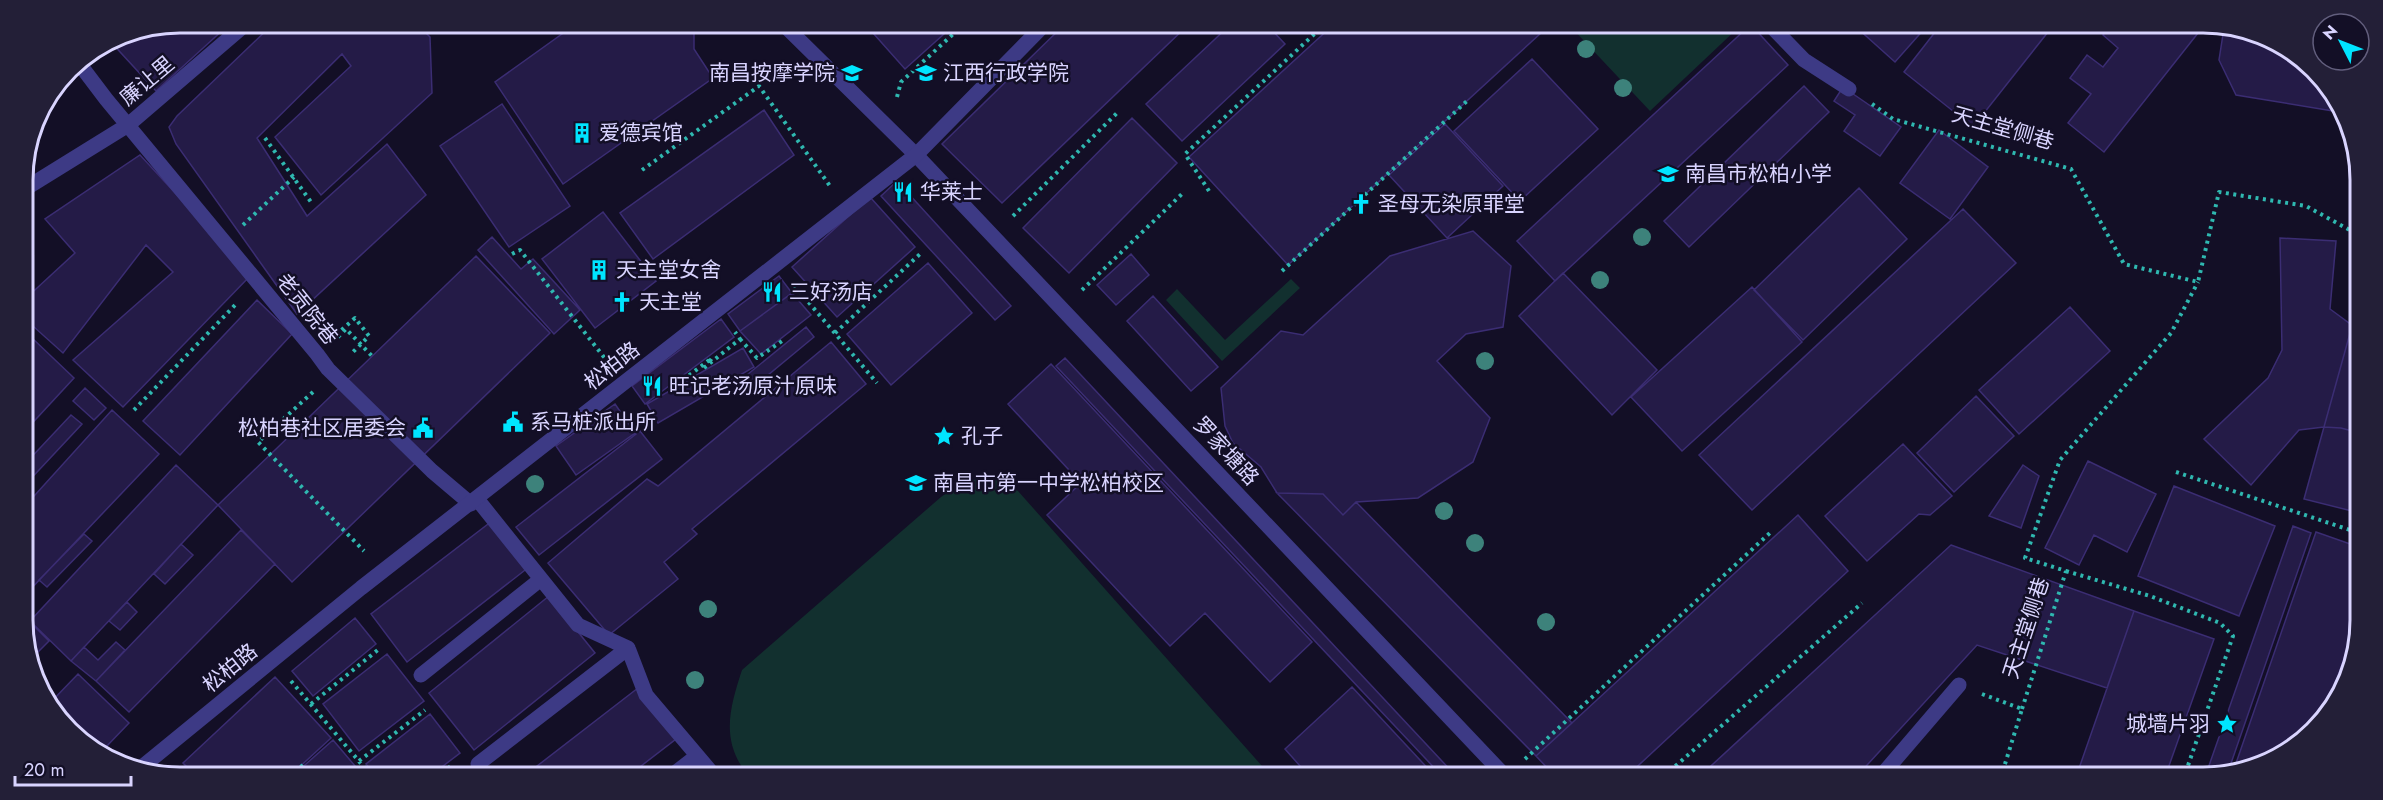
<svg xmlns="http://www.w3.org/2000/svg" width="2383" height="800" viewBox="0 0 2383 800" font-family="Jost,'Noto Sans SC',sans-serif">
	<rect width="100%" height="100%" fill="#130f26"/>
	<path fill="#12302f" d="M1570 26 1739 27 1650 111Z
		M1291 279 1300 288 1222 361 1166 300 1177 289 1225 340Z
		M977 479 997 480 1018 491 1270 775 747 774C720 740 730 707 742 670L941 497 959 484Z"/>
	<path fill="#241b47" stroke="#3b2d73" stroke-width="1.5" d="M180 22 220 23 225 28 156 91 110 41 120 34Z
		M274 23H416L430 37 432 93 321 195 275 137 351 66 342 54 257 138 307 216 387 144 426 195 297 314 176 144 169 127 177 116Z
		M576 24H694V49L713 78 563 184 495 82Z
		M865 24 954 25 905 69Z
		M1064 25H1188L1002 203 942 144Z
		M1230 25H1267L1285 44 1182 141 1146 104Z
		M1332 26H1534L1541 33 1288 265 1189 157Z
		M1748 27H1753L1788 65 1555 281 1517 241Z
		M1856 27H1926L1895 62Z
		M1939 27H2052L1973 127 1904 72Z
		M2109 28H2202L2104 152 2068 123 2091 94 2070 78 2087 55 2103 67 2118 48 2103 35Z
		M2224 28H2244L2321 76 2339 112 2236 95 2219 60Z
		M1532 59 1598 129 1520 201 1454 131Z
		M1804 86 1829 112 1689 247 1664 221Z
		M1843 87 1901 127 1880 156 1844 131 1855 115 1834 101Z
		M502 104 570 206 509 247 440 146Z
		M764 110 794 155 653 259 620 213Z
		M1132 118 1177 163 1069 273 1023 228Z
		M1445 124 1503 186 1447 238 1389 175Z
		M1939 130 1988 167 1950 219 1900 183Z
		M140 155 251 275 123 407 73 360 173 272 146 245 63 353 24 318V300L75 253 45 219Z
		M897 181 1011 306 995 320 881 196Z
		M1859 188 1907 239 1803 340 1754 290Z
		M870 197 915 247 837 317 792 267Z
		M1963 209 2016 263 1752 510 1699 455Z
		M603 212 656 281 595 328 542 259Z
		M1473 231 1511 266 1503 327 1466 334 1437 361 1490 418 1473 462 1418 498 1356 502 1343 515 1323 494 1277 493 1261 467 1233 443 1225 426 1221 388 1281 331 1303 335 1390 256Z
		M492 237 521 269 533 259 580 310 554 334 478 250Z
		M2280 238 2336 241 2330 309 2357 329 2356 432 2341 428 2324 427 2299 430 2251 485 2204 439 2268 378 2282 350Z
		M1131 254 1149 275 1116 305 1097 285Z
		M476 256 550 333 292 582 218 505Z
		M928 263 972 313 891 385 847 334Z
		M1563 273 1657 370 1612 415 1519 316Z
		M779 276 792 293 740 331 728 314Z
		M1752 287 1802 342 1682 451 1631 397Z
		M792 293 811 315 761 354 740 331Z
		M1153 296 1218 367 1191 391 1127 321Z
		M257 300 292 334 180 455 143 421Z
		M2070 307 2110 351 2019 434 1979 390Z
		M2357 308 2356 512 2304 499Z
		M721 319 734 337 645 404 632 386Z
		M806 327 814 337 751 389 742 379Z
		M31 337 74 378 24 432V345Z
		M831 342 866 384 692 529 697 534 664 562 678 579 609 635 548 563 647 479 658 486Z
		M743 348 754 367 658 423 647 404Z
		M1065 358 1455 775H1441L1056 366Z
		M1051 364 1312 642 1270 682 1205 613 1170 646 1047 515 1081 483 1008 404Z
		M85 388 106 408 94 420 73 401Z
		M1976 396 2014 436 1954 492 1917 453Z
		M615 404 635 433 576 475 556 446Z
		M112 410 159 454 25 595V506Z
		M71 415 82 424 25 485 24 465Z
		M640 431 662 459 539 555 516 527Z
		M1903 444 1952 496 1930 515 1919 514 1867 561 1825 516Z
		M2088 461 2156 494 2127 552 2094 535 2079 565 2045 548Z
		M176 465 218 505 71 661 30 621Z
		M2023 465 2039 476 2021 528 1989 516Z
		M2174 486 2275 526 2239 616 2138 576Z
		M1277 493 1323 494 1343 515 1356 502 1572 723 1536 756Z
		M1798 515 1848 571 1627 776H1555L1536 756Z
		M492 521 529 567 407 662 371 614Z
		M2293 526 2311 533 2228 772 2213 777H2205Z
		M241 530 275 564 129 712 96 681Z
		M2316 532 2356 546 2355 627 2323 719 2299 745 2234 769Z
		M84 534 92 541 47 587 39 580Z
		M181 544 193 555 165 584 154 574Z
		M1951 545 2134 611 2107 688 1977 645 1857 776H1700Z
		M549 596 595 653 474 750 429 693Z
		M127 602 137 612 120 630 109 621Z
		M2134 611 2214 639 2165 777H2076Z
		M25 617 49 641 30 660 25 651Z
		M355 618 376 644 313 696 292 671Z
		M116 642 125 650 96 681 71 661 84 647 98 660Z
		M387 654 424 701 359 751 323 704Z
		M78 674 129 723 103 750 62 724 51 702Z
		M275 677 331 738 294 772H192L183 763Z
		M1352 687 1434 775H1308L1285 749Z
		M638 688 676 739 632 773H528Z
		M430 714 460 753 434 773H373L366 764Z
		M333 740 361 773 297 772Z"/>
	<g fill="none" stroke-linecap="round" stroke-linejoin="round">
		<path stroke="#2fb8b0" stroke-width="4" stroke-dasharray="3 4.5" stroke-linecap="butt" d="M897 97 901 82 963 25
			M1872 104 1893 119 2071 169 2124 264 2198 282 2219 192 2306 206 2357 234
			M265 138 311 202
			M642 170 759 86 830 186
			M1209 191 1185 154 1323 26
			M1013 216 1118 112
			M243 225 294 177
			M512 254 520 250 607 361
			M1282 271 1467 101
			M794 285 877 383
			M1082 290 1184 192
			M835 333 920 254
			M336 335 355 318 369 336 352 353
			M338 337 346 329 372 356
			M740 339 757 358 785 339
			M704 368 740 339 735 332
			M683 380 712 358 710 361
			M313 392 258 442 364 551
			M134 410 238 302
			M2176 472 2356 532
			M2066 571 2150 596 2220 623 2233 636 2184 777
			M39 678 42 675
			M291 681 369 773
			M1982 694 2022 709 2001 777
			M311 704 379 649
			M2022 709 2066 571 2025 558 2060 460 2171 333 2198 282
			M1525 759 1772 531
			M359 761 425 710
			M295 772 303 765
			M442 773 451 766
			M1664 776 1862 603"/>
		<path stroke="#3d3a85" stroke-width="15" d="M783 24 916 155
			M1772 27 1804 60 1849 89
			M78 62 106 99 317 354 328 369 432 471 471 504
			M23 190 128 125 247 23
			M477 499 578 625 628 648 646 695 712 773
			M421 675 541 579
			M478 764 628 648
			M675 773 697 756
			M1881 776 1959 685"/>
		<path stroke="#3d3a85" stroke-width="15" d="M916 155 1504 775"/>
		<path stroke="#3d3a85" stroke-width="15" d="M137 771 361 588 916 155 1044 25"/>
	</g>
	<g fill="#3d827b">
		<circle cx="1586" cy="49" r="9"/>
		<circle cx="1623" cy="88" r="9"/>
		<circle cx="1642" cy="237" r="9"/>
		<circle cx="1600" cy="280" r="9"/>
		<circle cx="1485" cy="361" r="9"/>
		<circle cx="535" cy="484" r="9"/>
		<circle cx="1444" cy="511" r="9"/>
		<circle cx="1475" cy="543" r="9"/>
		<circle cx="708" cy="609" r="9"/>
		<circle cx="1546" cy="622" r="9"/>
		<circle cx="695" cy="680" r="9"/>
	</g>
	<defs>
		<g id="school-bare" transform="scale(1.62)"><path d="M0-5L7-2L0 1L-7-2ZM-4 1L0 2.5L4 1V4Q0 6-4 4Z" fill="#00e5ff" stroke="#130f26" stroke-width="2.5" paint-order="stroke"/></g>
		<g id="building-bare" transform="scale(1.62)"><path d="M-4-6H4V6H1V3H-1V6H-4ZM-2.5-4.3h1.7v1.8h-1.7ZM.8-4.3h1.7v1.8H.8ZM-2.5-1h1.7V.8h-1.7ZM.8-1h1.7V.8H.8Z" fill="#00e5ff" stroke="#130f26" stroke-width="2.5" paint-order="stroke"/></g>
		<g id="restaurant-bare" transform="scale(1.62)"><path d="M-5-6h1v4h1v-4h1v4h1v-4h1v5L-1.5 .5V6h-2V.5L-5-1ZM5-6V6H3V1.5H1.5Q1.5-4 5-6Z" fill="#00e5ff" stroke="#130f26" stroke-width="2.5" paint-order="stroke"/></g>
		<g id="church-bare" transform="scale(1.62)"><path d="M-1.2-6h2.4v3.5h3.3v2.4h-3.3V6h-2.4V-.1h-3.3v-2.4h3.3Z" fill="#00e5ff" stroke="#130f26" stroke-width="2.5" paint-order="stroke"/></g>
		<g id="civic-bare" transform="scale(1.62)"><path d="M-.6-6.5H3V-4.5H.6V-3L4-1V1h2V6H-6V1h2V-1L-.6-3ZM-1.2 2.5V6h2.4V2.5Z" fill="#00e5ff" stroke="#130f26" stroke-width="2.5" paint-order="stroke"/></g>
		<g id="sight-bare" transform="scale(1.62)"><path d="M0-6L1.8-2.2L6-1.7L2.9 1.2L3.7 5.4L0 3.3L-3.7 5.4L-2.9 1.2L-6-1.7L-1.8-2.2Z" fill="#00e5ff" stroke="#130f26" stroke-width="2.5" paint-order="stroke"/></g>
	</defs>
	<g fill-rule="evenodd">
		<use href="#school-bare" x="852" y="73"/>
		<use href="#school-bare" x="926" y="73"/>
		<use href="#building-bare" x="582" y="133"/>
		<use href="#school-bare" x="1668" y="174"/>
		<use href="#restaurant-bare" x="903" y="192"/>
		<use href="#church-bare" x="1361" y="204"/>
		<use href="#building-bare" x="599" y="270"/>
		<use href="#restaurant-bare" x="772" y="292"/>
		<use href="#church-bare" x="622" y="302"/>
		<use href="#restaurant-bare" x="652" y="386"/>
		<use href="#civic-bare" x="513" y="422"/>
		<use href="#civic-bare" x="423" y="428"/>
		<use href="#sight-bare" x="944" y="436"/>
		<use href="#school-bare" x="916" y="483"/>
		<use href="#sight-bare" x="2227" y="724"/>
	</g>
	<g text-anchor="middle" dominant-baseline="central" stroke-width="5" stroke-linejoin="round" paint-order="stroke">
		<g font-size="21" fill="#d9d4ff" stroke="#130f26" text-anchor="start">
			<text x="835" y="73" text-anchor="end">南昌按摩学院</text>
			<text x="943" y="73">江西行政学院</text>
			<text x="599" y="133">爱德宾馆</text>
			<text x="1685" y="174">南昌市松柏小学</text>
			<text x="920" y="192">华莱士</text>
			<text x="1378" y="204">圣母无染原罪堂</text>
			<text x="616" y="270">天主堂女舍</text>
			<text x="789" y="292">三好汤店</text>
			<text x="639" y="302">天主堂</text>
			<text x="669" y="386">旺记老汤原汁原味</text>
			<text x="530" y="422">系马桩派出所</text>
			<text x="406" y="428" text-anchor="end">松柏巷社区居委会</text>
			<text x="961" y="436">孔子</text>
			<text x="933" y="483">南昌市第一中学松柏校区</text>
			<text x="2210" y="724" text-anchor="end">城墙片羽</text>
		</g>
		<g font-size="21" fill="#d9d4ff" stroke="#130f26">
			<text transform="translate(147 81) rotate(-40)">廉让里</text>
			<text transform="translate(2003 128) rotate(16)">天主堂侧巷</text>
			<text transform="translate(307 309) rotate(51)">老贡院巷</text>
			<text transform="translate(612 366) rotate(-38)">松柏路</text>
			<text transform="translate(1226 451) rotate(47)">罗家塘路</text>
			<text transform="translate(2026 628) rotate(-72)">天主堂侧巷</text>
			<text transform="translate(230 668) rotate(-39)">松柏路</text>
		</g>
	</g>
	<path d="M0 0H2383V800H0ZM180 33H2203A147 147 0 0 1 2350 180V620A147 147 0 0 1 2203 767H180A147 147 0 0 1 33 620V180A147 147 0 0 1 180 33Z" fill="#231f37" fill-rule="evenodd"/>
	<path fill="none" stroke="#d9d4ff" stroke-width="3" d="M180 33H2203A147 147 0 0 1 2350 180V620A147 147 0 0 1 2203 767H180A147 147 0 0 1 33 620V180A147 147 0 0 1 180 33Z"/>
	<g transform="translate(2341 42) rotate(312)"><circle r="28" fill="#130f26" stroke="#625e7d" stroke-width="1.5"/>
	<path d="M0-4.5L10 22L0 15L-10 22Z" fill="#00e5ff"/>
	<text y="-9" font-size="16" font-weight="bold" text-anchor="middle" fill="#d9d4ff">N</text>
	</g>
	<path d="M15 776v9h116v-9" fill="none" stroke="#d9d4ff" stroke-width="3"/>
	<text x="24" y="776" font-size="18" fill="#d9d4ff" stroke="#130f26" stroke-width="4.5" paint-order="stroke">20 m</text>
</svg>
